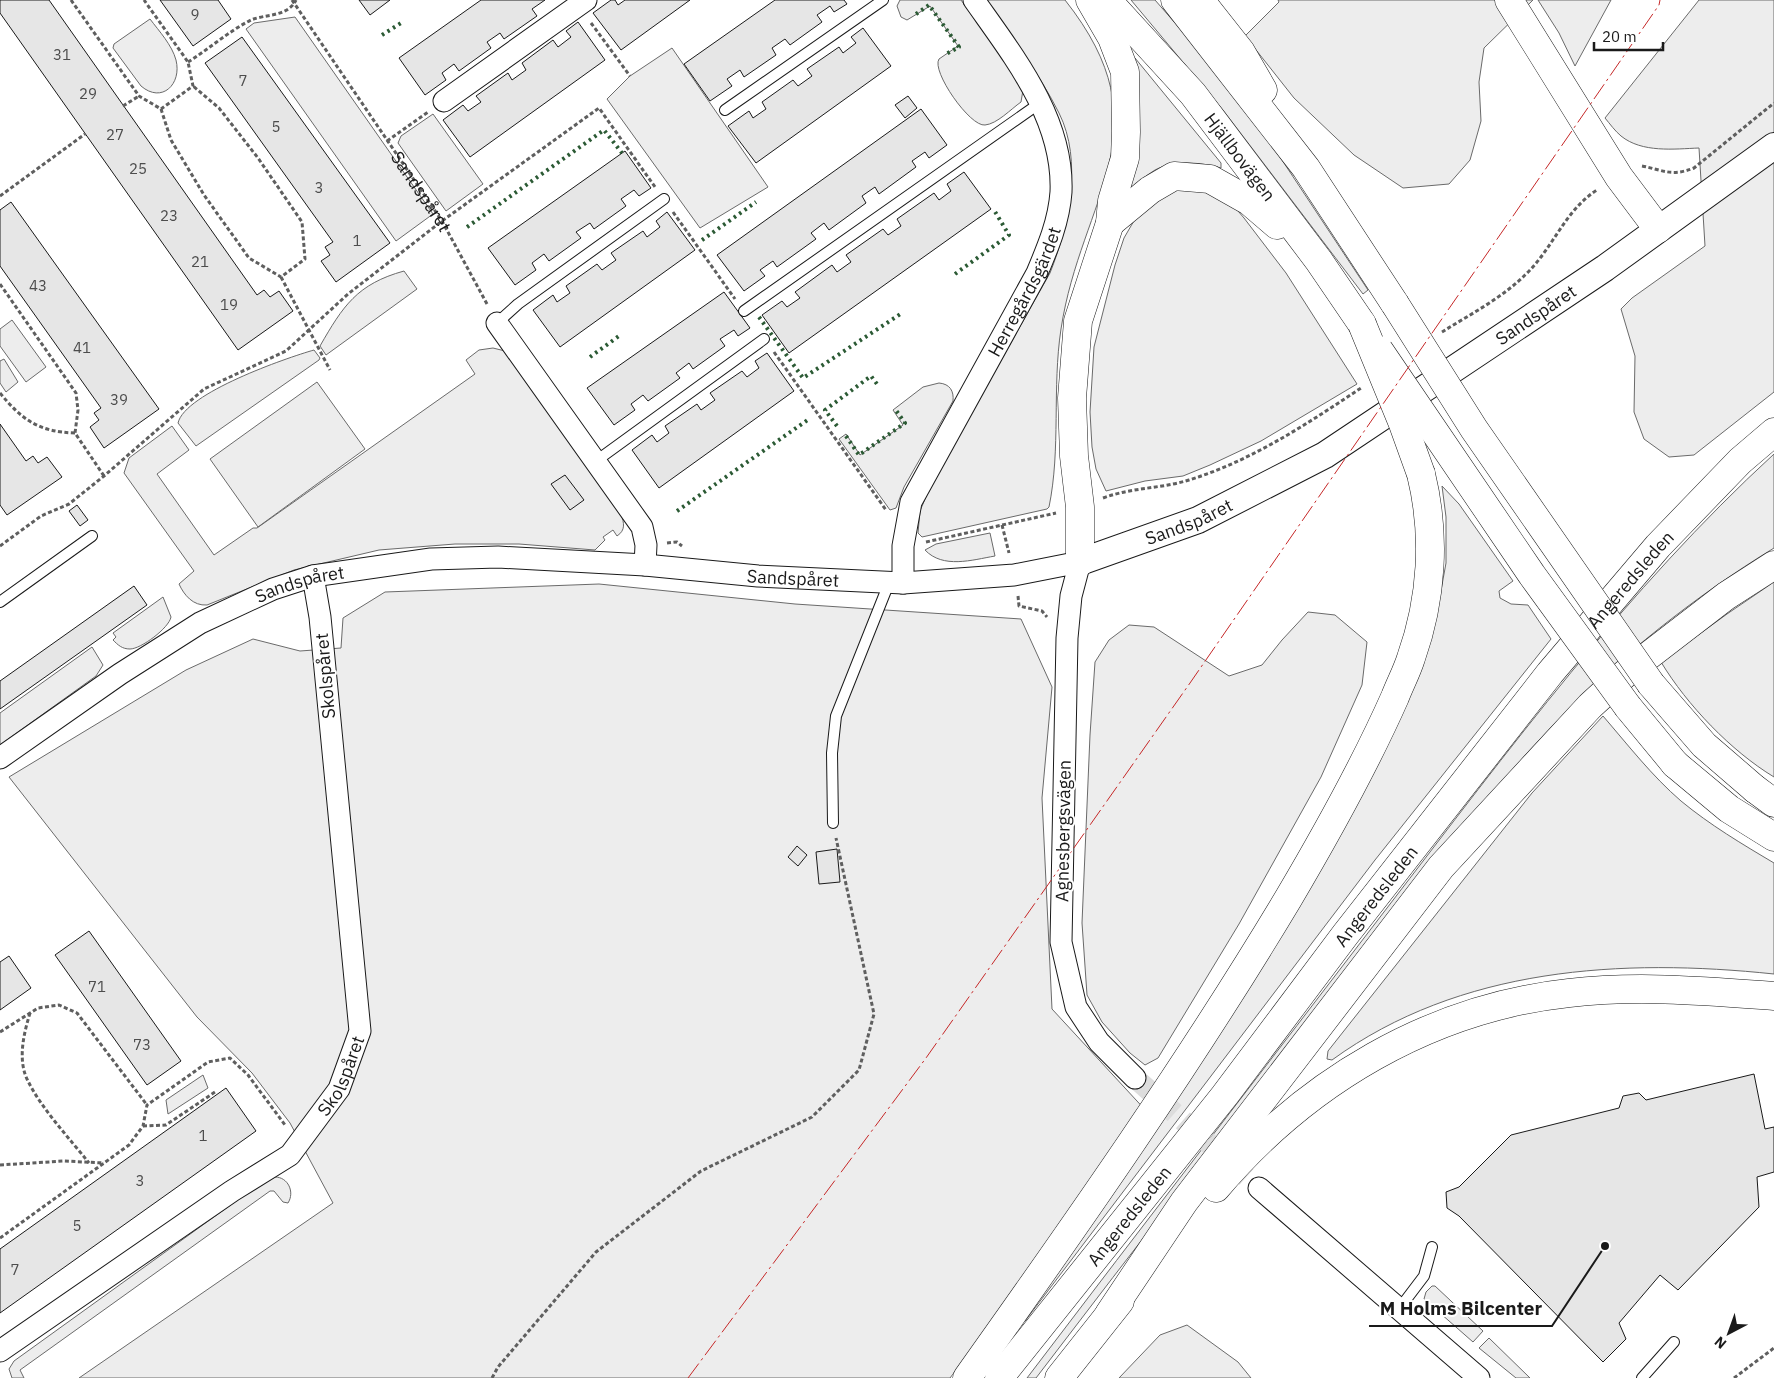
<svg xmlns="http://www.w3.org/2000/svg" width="1774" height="1378" viewBox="0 0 1774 1378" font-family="'IBM Plex Sans',sans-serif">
	<rect width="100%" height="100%" fill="#fff"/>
	<path fill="#ededed" stroke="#6a6a6a" d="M900 0H961L1017 79 1023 90 1021 102C1011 109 997 124 985 125 970 127 931 71 939 59L958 46 930 6 907 20 901 17 897 6Z
		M986 0H1065C1168 130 1081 197 1061 329 1052 388 1061 449 1049 507L1047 509 922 537 918 533 920 511 930 487 1050 273C1069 225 1083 161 1059 113 1039 73 1011 37 986 0Z
		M1131 0H1155L1189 39 1278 154 1368 290 1363 294 1223 110Z
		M1278 0H1533L1484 48 1479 82 1481 121 1470 160 1449 184 1403 188 1354 155 1294 98 1245 36 1279 2Z
		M1538 0H1611L1575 66 1559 33Z
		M1699 0H1774V392L1694 455 1669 457 1644 439 1634 412 1635 356 1621 309 1632 298 1705 246 1699 148C1674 149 1642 153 1621 136 1615 131 1610 124 1605 118Z
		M295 17 433 214 396 241 246 29 254 23Z
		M150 19C159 31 172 45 176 60 182 84 162 104 141 86L113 48 114 44Z
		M672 48 768 187 700 228 607 99 630 76Z
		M1135 58 1221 163V168C1200 162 1174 160 1155 170 1145 176 1138 183 1129 189L1133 59Z
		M433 114 483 184 446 211 398 143 401 136Z
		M1184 189H1200L1232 204 1244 218 1286 273 1357 384 1261 441 1210 465 1183 476 1145 481 1106 491 1096 469 1092 447 1090 412 1094 347 1115 265 1124 238 1135 219 1171 191Z
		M404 271 417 289 326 355 320 346C343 306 357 284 404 271Z
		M12 320 46 367 26 382 0 346V329Z
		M493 348 505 351 621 514C624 523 626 530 617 536L613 530 603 537 605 540 595 550 519 544H455L379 550 294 570 207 605C193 606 184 595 179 584L194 571 124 473 129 458 172 426 189 450 157 474 214 555 253 528H257L475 374 466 360 479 350Z
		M314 350 320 358 319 360 196 446 178 423C185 393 286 358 314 350Z
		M4 359 18 382 6 392 0 383V361Z
		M317 382 365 449 258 527 210 459Z
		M939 383C950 384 954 391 953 401L904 487 896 508 890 510 839 439 846 434 860 455 903 425 893 410 923 387Z
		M1774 454V548C1694 597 1621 655 1555 723 1479 802 1414 892 1346 979 1241 1111 1138 1244 1036 1378H1027C1146 1221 1267 1065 1387 908 1508 751 1627 589 1774 454Z
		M1442 486 1459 504 1513 581 1499 591 1500 598 1511 604 1528 605 1551 639 1375 860 1025 1321 1083 1231 1436 618 1446 563V517Z
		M990 533 995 556C972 560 943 569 925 550L936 544Z
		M1774 582V777C1731 751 1687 705 1661 662L1727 614Z
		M599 584 795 604 1021 619 1052 687 1042 798 1052 1009 1149 1114 950 1378H79L333 1203 290 1123 252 1073 197 1017 9 777 186 670 253 639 300 651 341 648 343 618 385 592Z
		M163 597 171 617C169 628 141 649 130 649 122 649 118 645 113 640L116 637 113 633Z
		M1308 612 1335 615 1367 642 1362 685 1321 777 1239 924 1158 1058 1145 1065 1130 1053 1102 1022 1087 995 1082 923 1090 735 1095 662 1109 640 1129 625 1154 627 1229 676 1262 665 1282 640Z
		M92 647 103 665 96 676 0 745V713Z
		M1603 716C1628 745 1652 776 1681 801 1710 825 1742 844 1774 863V974C1622 958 1460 967 1332 1060L1327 1059 1328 1051 1532 793Z
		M203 1075 208 1088 168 1114 166 1100Z
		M275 1177C288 1177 295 1192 288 1203L283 1202 274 1191H270L20 1370 24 1378H12L9 1369 14 1361 261 1183Z
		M1432 1286H1435L1483 1331 1473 1342 1424 1299 1426 1292Z
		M1187 1325 1238 1362 1251 1378H1119L1160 1335Z
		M1489 1338 1530 1378H1516L1479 1348Z"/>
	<path fill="#e6e6e6" stroke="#1a1a1a" d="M0 0H49L257 295 264 290 270 297 279 291 293 311 238 350 0 13Z
		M160 0H218L231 19 193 46Z
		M359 0H390L370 15Z
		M481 0H545L532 9 537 16 504 39 500 33 487 42 491 48 459 71 454 64 442 73 446 80 425 95 399 58Z
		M611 0H615L618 5 625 0H690L621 50 593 13Z
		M775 0H844L847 4 834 12 830 6 817 15 822 22 790 45 785 39 772 48 776 55 744 77 740 70 727 79 732 86 710 101 684 64Z
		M578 22 605 60 470 157 443 120 463 105 468 111 481 102 476 96 508 73 512 80 526 70 522 63 553 40 558 47 571 37 566 31Z
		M863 28 891 66 756 163 728 126 749 111 753 118 766 109 762 102 793 80 798 86 812 76 807 69 839 47 843 53 856 43 851 37Z
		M242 37 390 243 336 282 321 261 330 255 325 247 333 242 205 63Z
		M908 96 917 108 905 118 895 105Z
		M921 109 947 145 929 158 925 152 912 161 916 167 879 194 875 187 862 196 866 203 829 230 824 223 811 233 816 239 777 267 773 261 760 270 765 276 744 291 717 255Z
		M625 151 651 188 639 196 634 190 621 199 626 206 594 229 590 223 576 232 581 238 549 261 544 254 532 263 536 270 515 285 488 248Z
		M964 172 991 209 789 353 762 315 782 301 787 307 800 298 795 292 832 265 837 272 851 262 846 255 883 229 888 235 901 226 897 219 934 193 939 200 951 191 947 184Z
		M11 202 159 409 104 448 90 427 99 420 94 413 101 408 0 266V210Z
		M667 212 695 250 560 347 533 310 553 295 557 302 570 293 566 286 597 264 602 270 616 260 611 253 643 231 647 237 660 227 656 221Z
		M724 292 750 328 738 336 734 330 720 339 725 346 693 369 689 363 676 373 680 378 648 401 643 395 631 404 635 410 614 425 587 388Z
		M767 353 794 391 659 488 632 450 652 435 657 442 669 433 665 426 697 404 701 410 715 400 710 393 742 371 747 377 759 368 755 361Z
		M0 424 26 461 33 456 38 463 47 457 62 477 7 515 0 505Z
		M565 475 584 500 570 510 551 484Z
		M77 505 88 520 80 526 69 511Z
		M134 586 147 605 0 709V681Z
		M797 846 807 855 798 866 788 857Z
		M837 849 840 882 819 884 816 852Z
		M89 931 181 1061 147 1085 55 955Z
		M9 956 31 988 0 1010V962Z
		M1754 1074 1765 1129 1774 1127V1172L1757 1177 1759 1207 1678 1290 1660 1275 1619 1323 1626 1339 1603 1362 1459 1216 1447 1208 1446 1192 1459 1187 1511 1135 1619 1108 1623 1096 1639 1093 1646 1100Z
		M226 1088 256 1131 0 1313V1249Z"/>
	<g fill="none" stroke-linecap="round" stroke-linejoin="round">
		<path stroke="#ddd" stroke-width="21" stroke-dasharray="21 11" stroke-linecap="butt" d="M1135 1078 1259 1188"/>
		<g stroke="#1a1a1a" stroke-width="12">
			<path id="service" d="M725 110 883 0
				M744 311 1040 103
				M497 323 518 304 664 199
				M596 461 764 339
				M0 602 92 536
				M833 823 832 753 836 716 889 583
				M1399 1309 1424 1276 1432 1247
				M1642 1378 1674 1342"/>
		</g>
		<g stroke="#1a1a1a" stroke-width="23">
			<g id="minor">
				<path d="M444 101 586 0"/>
				<path d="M497 323 642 527 646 545 645 565"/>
				<path id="s2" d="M903 583V546L911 502 1037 273C1048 247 1059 221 1061 192 1064 119 1014 57 974 0"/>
				<path id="s3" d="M0 758 120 674 200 623 273 589 313 576 431 559 498 557 645 565 758 576 903 583 1014 575 1080 562 1071 596 1067 638 1061 942 1076 1007 1099 1042 1135 1078"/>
				<path d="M1259 1188 1479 1378"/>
				<path id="s4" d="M0 1351 232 1191 290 1155 339 1089 360 1031 320 617 313 576"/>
			</g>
		</g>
		<g stroke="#1a1a1a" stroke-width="28">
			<g id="tertiary">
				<path id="s5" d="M1080 562 1198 520 1325 455 1605 268 1774 146"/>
			</g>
		</g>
		<g stroke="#1a1a1a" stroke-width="29">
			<g id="secondary">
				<path id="s6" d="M1107 0 1193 94 1319 261 1362 324"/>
				<path d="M1175 0 1306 168 1395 304"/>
				<path d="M1200 0 1241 52 1263 90"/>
				<path d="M1509 0 1619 177 1658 229"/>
				<path d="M1110 223 1150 190 1174 176 1210 179 1249 201 1277 225"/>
				<path d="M1080 562V507L1074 456 1072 398 1078 321 1110 223 1112 201 1125 158 1126 132 1125 72 1112 38 1090 0"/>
				<path d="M1651 684 1704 745 1755 789"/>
				<path d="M1628 707 1675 764"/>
			</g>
		</g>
		<g stroke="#1a1a1a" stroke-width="29">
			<g id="trunk">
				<path d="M1675 764 1729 809 1774 837"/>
				<path d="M1755 789 1774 803"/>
				<path d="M1216 1188C1306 1082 1430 1008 1569 993 1637 985 1706 991 1774 996"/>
				<path d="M1109 1314 1184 1202 1441 867 1590 706 1626 673 1726 596 1774 565"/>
				<path d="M967 1378C1078 1222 1189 1064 1288 899 1327 833 1364 767 1395 697 1400 684 1407 671 1411 658 1432 599 1436 535 1421 474"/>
				<path id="s7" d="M999 1378 1225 1095 1345 935 1550 673 1658 546 1740 461 1774 432"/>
				<path d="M1059 1378 1120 1301"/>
			</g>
		</g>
		<g stroke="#5f5f5f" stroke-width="3" stroke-dasharray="4 2.5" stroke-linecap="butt">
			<path d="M71 0 139 96 161 109 193 86 188 62 144 0"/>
			<path id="s1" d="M292 0 442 221 487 304"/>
			<path d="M591 23 630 76"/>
			<path d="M188 62C209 49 229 31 251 20 265 14 288 17 296 0"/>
			<path d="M123 106 139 96"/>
			<path d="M161 109 171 140 204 195 249 258 281 277 305 259 302 222 258 158 219 108 193 86"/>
			<path d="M387 141 428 112"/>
			<path d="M1642 166C1663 170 1671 177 1694 168L1774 103"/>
			<path d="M0 196 85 134"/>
			<path d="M673 212 735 299"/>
			<path d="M281 277 330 370"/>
			<path d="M0 284 76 393 78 410 75 433 104 476"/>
			<path d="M1442 332C1469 315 1502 298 1525 275 1553 249 1564 211 1597 190"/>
			<path d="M774 352 886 510"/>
			<path d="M0 393C22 420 39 432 75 433"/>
			<path d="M1103 498C1133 487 1160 489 1189 480 1251 461 1307 424 1361 388"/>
			<path d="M1002 525 1009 553"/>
			<path d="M926 542 1056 513"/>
			<path d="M667 543 677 542 682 546"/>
			<path d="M0 546 41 516 69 504 104 476 204 389 286 351 348 294 442 221 599 108 655 187"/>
			<path d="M1018 596 1019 606 1042 611 1047 617"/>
			<path d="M30 1013C24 1033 17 1060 28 1081 41 1108 70 1139 89 1163"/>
			<path d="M0 1032 38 1008 59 1005 77 1013 147 1105"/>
			<path d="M143 1126 166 1125 215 1092"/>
			<path d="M0 1165 64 1161 104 1163"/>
			<path d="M0 1238 129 1145 143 1126 147 1105 208 1062 230 1058 248 1075 285 1125"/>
			<path d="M492 1378 498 1367 596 1252 701 1171 812 1117 859 1070 874 1014 836 838"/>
			<path d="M1734 1378 1774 1348"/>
		</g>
		<use href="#service" stroke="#fff" stroke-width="10"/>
		<use href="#minor" stroke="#fff" stroke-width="21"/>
		<use href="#tertiary" stroke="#fff" stroke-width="26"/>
		<use href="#secondary" stroke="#fff" stroke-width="28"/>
		<use href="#trunk" stroke="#fff" stroke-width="28"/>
		<g stroke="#1a1a1a" stroke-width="29" stroke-linecap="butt">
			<path id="secondary-bridge" d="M1395 304 1474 429 1651 684
				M1379 350 1532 575 1628 707"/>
		</g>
		<g stroke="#1a1a1a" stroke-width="29" stroke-linecap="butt">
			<path id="trunk-bridge" d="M1362 324 1403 424 1421 474"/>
		</g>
		<use href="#secondary-bridge" stroke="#fff" stroke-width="28"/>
		<use href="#trunk-bridge" stroke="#fff" stroke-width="28"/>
		<path stroke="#2b5a34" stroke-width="4" stroke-dasharray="2.5 4" stroke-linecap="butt" d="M916 14 929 5 959 47 946 54
			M382 35 401 23
			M467 227 604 130 622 153
			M702 240 756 202
			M955 274 1009 235 994 210
			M759 317 803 378 902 313
			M590 357 619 336
			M837 426 825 410 871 376 877 384
			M846 436 859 455 905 423 895 409
			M677 511 809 419"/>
		<path stroke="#c62828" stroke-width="1" stroke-dasharray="18 4 2.5 4" stroke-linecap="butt" d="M688 1378 926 1058 1190 683 1659 5 1660 0"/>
	</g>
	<g text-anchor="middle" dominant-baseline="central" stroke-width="4" stroke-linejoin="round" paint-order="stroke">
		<g font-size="15" fill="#4d4d4d">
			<text x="195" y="14">9</text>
			<text x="62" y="54">31</text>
			<text x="243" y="80">7</text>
			<text x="88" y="93">29</text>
			<text x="276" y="126">5</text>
			<text x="115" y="134">27</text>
			<text x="138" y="168">25</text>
			<text x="319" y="187">3</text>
			<text x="169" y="215">23</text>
			<text x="357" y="240">1</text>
			<text x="200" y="261">21</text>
			<text x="38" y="285">43</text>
			<text x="229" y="304">19</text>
			<text x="82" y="347">41</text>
			<text x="119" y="399">39</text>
			<text x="97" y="986">71</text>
			<text x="142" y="1044">73</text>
			<text x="203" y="1135">1</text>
			<text x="140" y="1180">3</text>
			<text x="77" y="1225">5</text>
			<text x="15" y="1269">7</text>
		</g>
		<g font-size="18" fill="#1a1a1a" stroke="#fff">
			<text stroke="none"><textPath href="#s6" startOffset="206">Hjällbovägen</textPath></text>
			<text stroke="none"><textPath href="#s1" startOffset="231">Sandspåret</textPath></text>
			<text stroke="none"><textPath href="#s2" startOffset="321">Herregårdsgärdet</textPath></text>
			<text stroke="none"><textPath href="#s5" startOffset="521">Sandspåret</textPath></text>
			<text stroke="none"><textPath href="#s5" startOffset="116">Sandspåret</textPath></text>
			<text stroke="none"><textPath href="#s3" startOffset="846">Sandspåret</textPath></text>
			<text stroke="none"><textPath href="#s7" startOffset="1018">Angeredsleden</textPath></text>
			<text stroke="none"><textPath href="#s3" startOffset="349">Sandspåret</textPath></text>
			<text transform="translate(325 676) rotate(-95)">Skolspåret</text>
			<text transform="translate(1063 831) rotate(-89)">Agnesbergsvägen</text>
			<text stroke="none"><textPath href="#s7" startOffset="612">Angeredsleden</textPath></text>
			<text stroke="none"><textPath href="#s4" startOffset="445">Skolspåret</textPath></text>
			<text stroke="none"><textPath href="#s7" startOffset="208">Angeredsleden</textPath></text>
		</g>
	</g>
	<path fill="none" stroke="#1a1a1a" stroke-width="2" d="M1605 1246L1552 1326H1369"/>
	<circle fill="#1a1a1a" stroke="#fff" stroke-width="2" cx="1605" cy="1246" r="5"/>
	<g font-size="19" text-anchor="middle" font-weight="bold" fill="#1a1a1a" stroke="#fff" stroke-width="4" stroke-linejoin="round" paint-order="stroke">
		<text x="1461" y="1315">M Holms Bilcenter</text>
	</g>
	<g transform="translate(1729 1333) rotate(221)" stroke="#ffffff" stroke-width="4" paint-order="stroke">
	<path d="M0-4L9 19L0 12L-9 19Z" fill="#1a1a1a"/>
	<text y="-8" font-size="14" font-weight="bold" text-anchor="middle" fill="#1a1a1a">N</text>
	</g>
	<path d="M1594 42v8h69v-8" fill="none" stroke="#1a1a1a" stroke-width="2.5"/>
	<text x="1602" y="42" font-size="15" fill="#1a1a1a" stroke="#ffffff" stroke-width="4" paint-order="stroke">20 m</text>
</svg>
